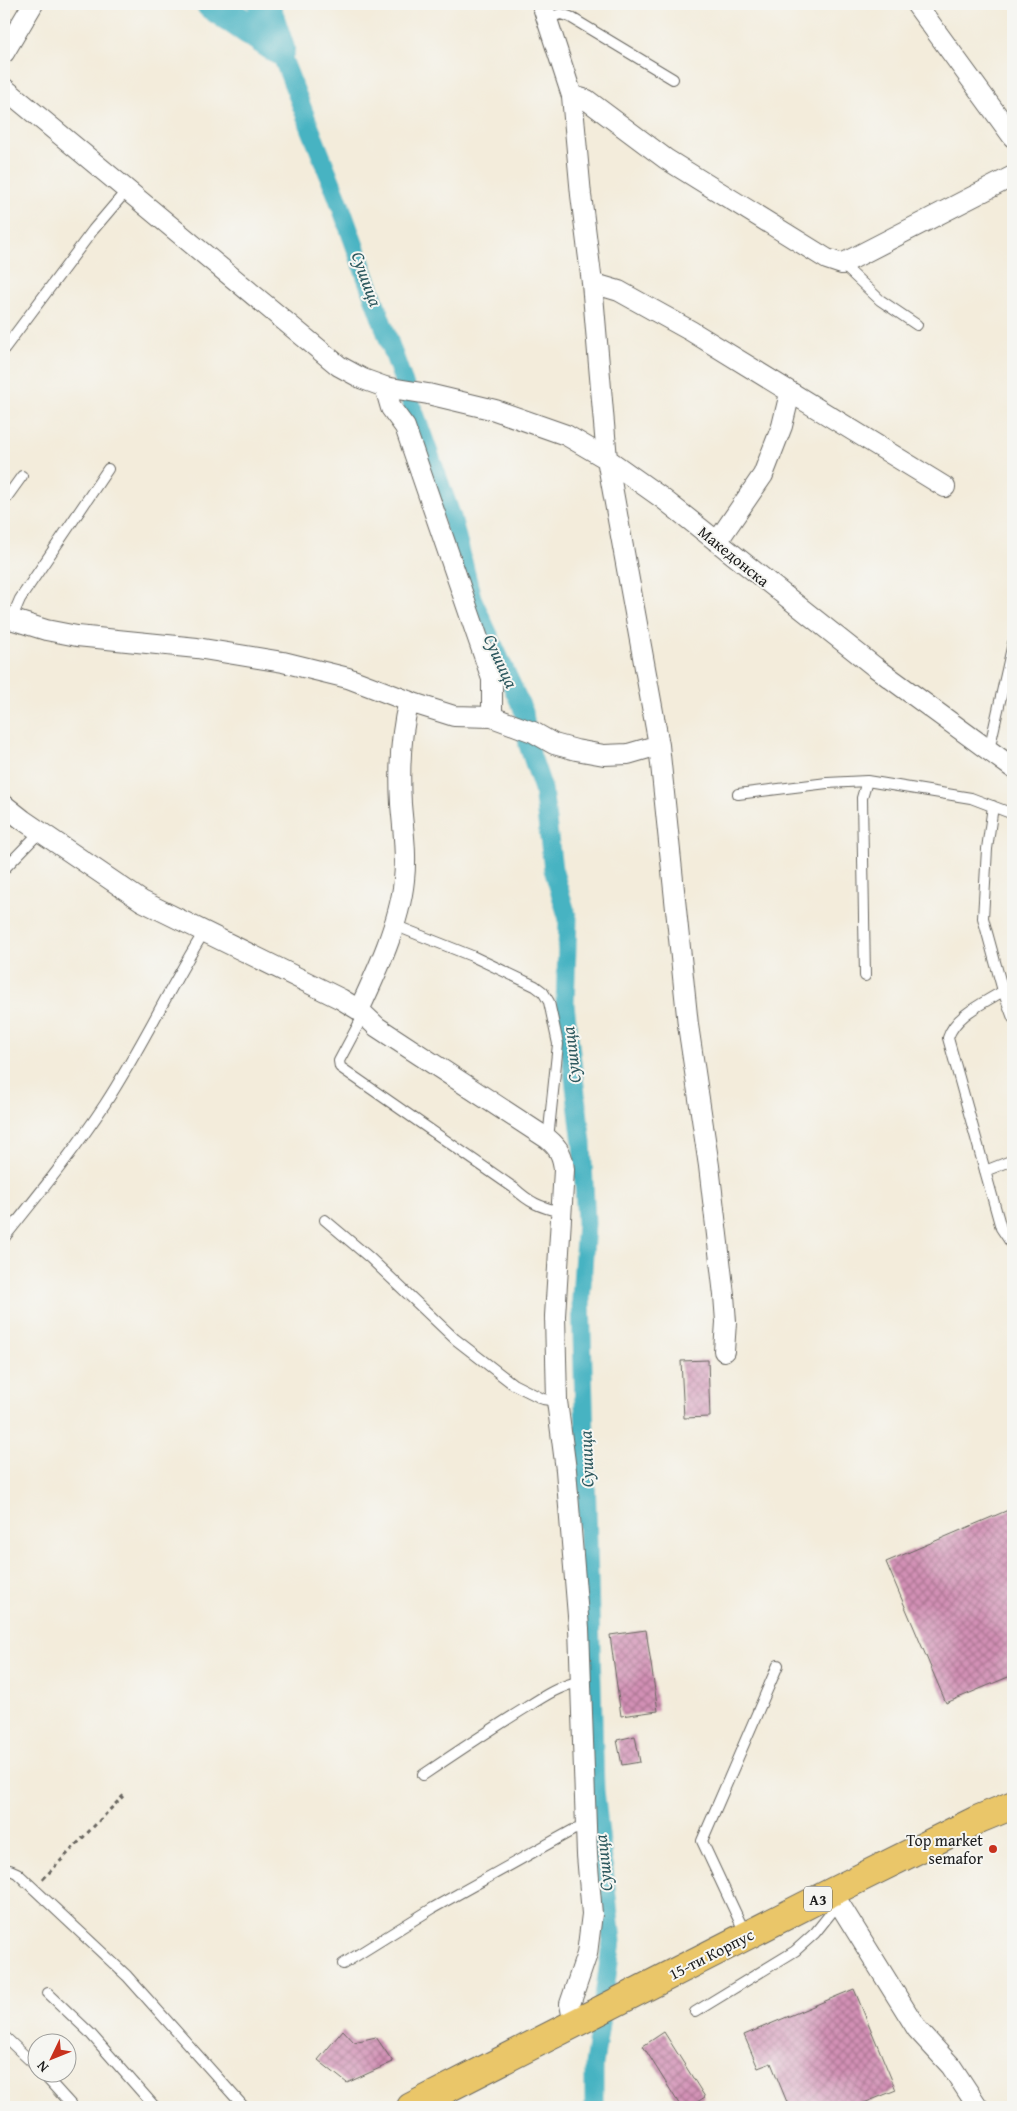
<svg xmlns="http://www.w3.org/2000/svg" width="1017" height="2111" viewBox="0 0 1017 2111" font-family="'Gentium Book Plus',serif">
	<defs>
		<pattern id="building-cross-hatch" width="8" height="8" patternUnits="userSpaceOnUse" patternTransform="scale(1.25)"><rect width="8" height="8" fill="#d290b5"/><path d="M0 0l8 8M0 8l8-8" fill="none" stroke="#aa7592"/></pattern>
	</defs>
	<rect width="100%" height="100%" fill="#f6f6f2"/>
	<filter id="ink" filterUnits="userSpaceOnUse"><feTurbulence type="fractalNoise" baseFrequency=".02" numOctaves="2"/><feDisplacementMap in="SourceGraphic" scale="10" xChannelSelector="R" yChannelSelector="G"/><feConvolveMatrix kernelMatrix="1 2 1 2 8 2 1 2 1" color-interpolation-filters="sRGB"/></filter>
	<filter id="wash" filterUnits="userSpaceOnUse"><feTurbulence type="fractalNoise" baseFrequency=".0096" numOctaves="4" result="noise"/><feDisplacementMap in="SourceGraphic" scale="20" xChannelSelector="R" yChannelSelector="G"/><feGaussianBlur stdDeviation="1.12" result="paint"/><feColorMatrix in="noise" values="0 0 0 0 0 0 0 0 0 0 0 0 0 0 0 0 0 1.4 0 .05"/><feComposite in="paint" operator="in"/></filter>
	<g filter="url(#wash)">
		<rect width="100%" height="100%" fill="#f3ecdb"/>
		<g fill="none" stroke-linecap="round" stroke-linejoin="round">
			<path stroke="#46b3c2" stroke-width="19" d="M279 49 337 196 452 517 472 598 524 712 528 745 543 789 553 869 568 919 565 1005 582 1143 586 1223 581 1299 595 1790 612 1941 594 2065V2107"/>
			<path stroke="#46b3c2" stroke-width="32" d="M212 4 279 49
				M264 4 279 49"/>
		</g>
		<g id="blocks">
			<path fill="url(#building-cross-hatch)" d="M708 1360 710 1417 684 1418 681 1361Z
				M1013 1508V1675L946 1703 886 1562Z
				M646 1630 658 1711 621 1716 610 1635Z
				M635 1736 640 1762 622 1765 617 1740Z
				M854 1989 896 2090 854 2107H789L771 2063 758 2068 744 2035Z
				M343 2030 354 2042 376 2037 393 2062 347 2083 318 2060Z
				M664 2032 705 2097 689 2107H681L643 2046Z"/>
		</g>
	</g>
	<g filter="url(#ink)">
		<use href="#blocks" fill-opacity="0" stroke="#67655f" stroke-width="1"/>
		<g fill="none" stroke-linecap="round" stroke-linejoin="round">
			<g stroke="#67655f" stroke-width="12">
				<path id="lane" d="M547 18 561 14 570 17 673 79
					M842 264 880 300 917 325
					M4 349 93 230 127 190
					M4 501 22 476
					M11 620 20 599 108 469
					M989 750 1013 643
					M738 794 827 783 867 781 971 798 1013 814
					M993 806 987 849 983 918 1003 991 1013 1018
					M4 869 40 832
					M394 925 472 956 535 986 543 992 549 1002 558 1044 548 1139
					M865 976 862 798 867 781
					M1003 991C984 1003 955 1015 948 1038L1001 1228 1011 1243H1013
					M364 1014 339 1061 340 1067 514 1188C530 1203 540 1207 561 1212
					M985 1171 1013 1160
					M325 1220 370 1258 455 1339 513 1384 543 1399 557 1401
					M4 1238C39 1194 74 1151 105 1104 141 1049 169 988 204 932
					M423 1775C457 1752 491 1729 527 1707 544 1696 561 1685 582 1681
					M4 1870H10L17 1873 127 1976 244 2107
					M746 1935 702 1841 778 1665
					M343 1964 433 1908 573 1830 586 1827
					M48 1993 89 2032 155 2107
					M695 2012 795 1951 815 1933 839 1903
					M4 2036 38 2068
					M43 2074 73 2107"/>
			</g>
			<g stroke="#67655f" stroke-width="22">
				<path id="street" d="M542 4 572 96 581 195 592 283 607 459 659 745 688 1025 709 1166 724 1295 726 1322 724 1351
					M916 4 1013 137
					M4 53 33 4
					M4 88 339 366 363 379 385 387 428 394 495 410 566 435 607 459 662 498 875 667 1013 768
					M572 96 587 100 666 159 827 259 842 264 1013 176
					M592 283 619 291 691 331 945 487
					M385 387 391 408 405 427 492 679V717
					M717 542 763 475 782 426 790 393
					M4 617 46 630 77 636 197 648 283 662 348 678 416 704 454 716 492 717 533 732 554 744 576 750 604 755 628 754 659 745
					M4 805 23 820 142 901 341 999 359 1010 377 1027 548 1139C559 1148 563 1156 564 1170L555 1316 557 1401 566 1470 579 1628 587 1855 592 1914 587 1954 570 2004 574 2024
					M359 1010C377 972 400 922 404 880 407 854 403 829 401 804 399 768 400 735 409 701
					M832 1892 917 2029 951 2066 978 2107"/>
			</g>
			<g stroke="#67655f" stroke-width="30">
				<path id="primary" d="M411 2107 832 1892 979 1819 1013 1805"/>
			</g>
			<path stroke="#67655f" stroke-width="3" stroke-dasharray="4 4" stroke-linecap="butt" d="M43 1879 125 1794"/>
			<use href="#lane" stroke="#fff" stroke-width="10"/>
			<use href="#street" stroke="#fff" stroke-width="20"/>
			<use href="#primary" stroke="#eac669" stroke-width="28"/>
		</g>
	</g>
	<circle fill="#c8321e" stroke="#f6f6f2" stroke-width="2" cx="993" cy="1849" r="5"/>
	<g text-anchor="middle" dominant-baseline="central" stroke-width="4" stroke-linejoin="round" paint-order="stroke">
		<rect fill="#f6f6f2" stroke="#5d5d5c" stroke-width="1" x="804" y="1886.5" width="28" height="25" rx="4"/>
		<g font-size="15" font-weight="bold" fill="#1c1c1c">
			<text x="818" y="1899">A3</text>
		</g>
		<g font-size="16" fill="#1c1c1c" stroke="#f6f6f2">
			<text transform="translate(734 556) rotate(39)">Македонска</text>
			<text transform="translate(711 1954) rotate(-27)">15-ти Корпус</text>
		</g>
		<g font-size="16" fill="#1c1c1c" stroke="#f6f6f2" text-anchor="end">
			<text x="983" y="1840">Top market<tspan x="983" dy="18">semafor</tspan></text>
		</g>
		<g font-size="18" font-style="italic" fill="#2d585e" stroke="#f6f6f2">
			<text transform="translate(367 279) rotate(70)">Сушица</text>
			<text transform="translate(501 661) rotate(65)">Сушица</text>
			<text transform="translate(571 1055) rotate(-97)">Сушица</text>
			<text transform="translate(586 1459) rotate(-92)">Сушица</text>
			<text transform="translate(603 1863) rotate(-96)">Сушица</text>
		</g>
	</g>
	<rect width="1017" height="2111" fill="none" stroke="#f6f6f2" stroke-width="20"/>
	<g transform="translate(52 2058) rotate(227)"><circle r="24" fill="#f6f6f2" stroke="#9f9f9c"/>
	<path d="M0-4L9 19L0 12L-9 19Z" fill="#c8321e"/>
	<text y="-8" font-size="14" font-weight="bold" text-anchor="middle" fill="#1c1c1c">N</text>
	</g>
</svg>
